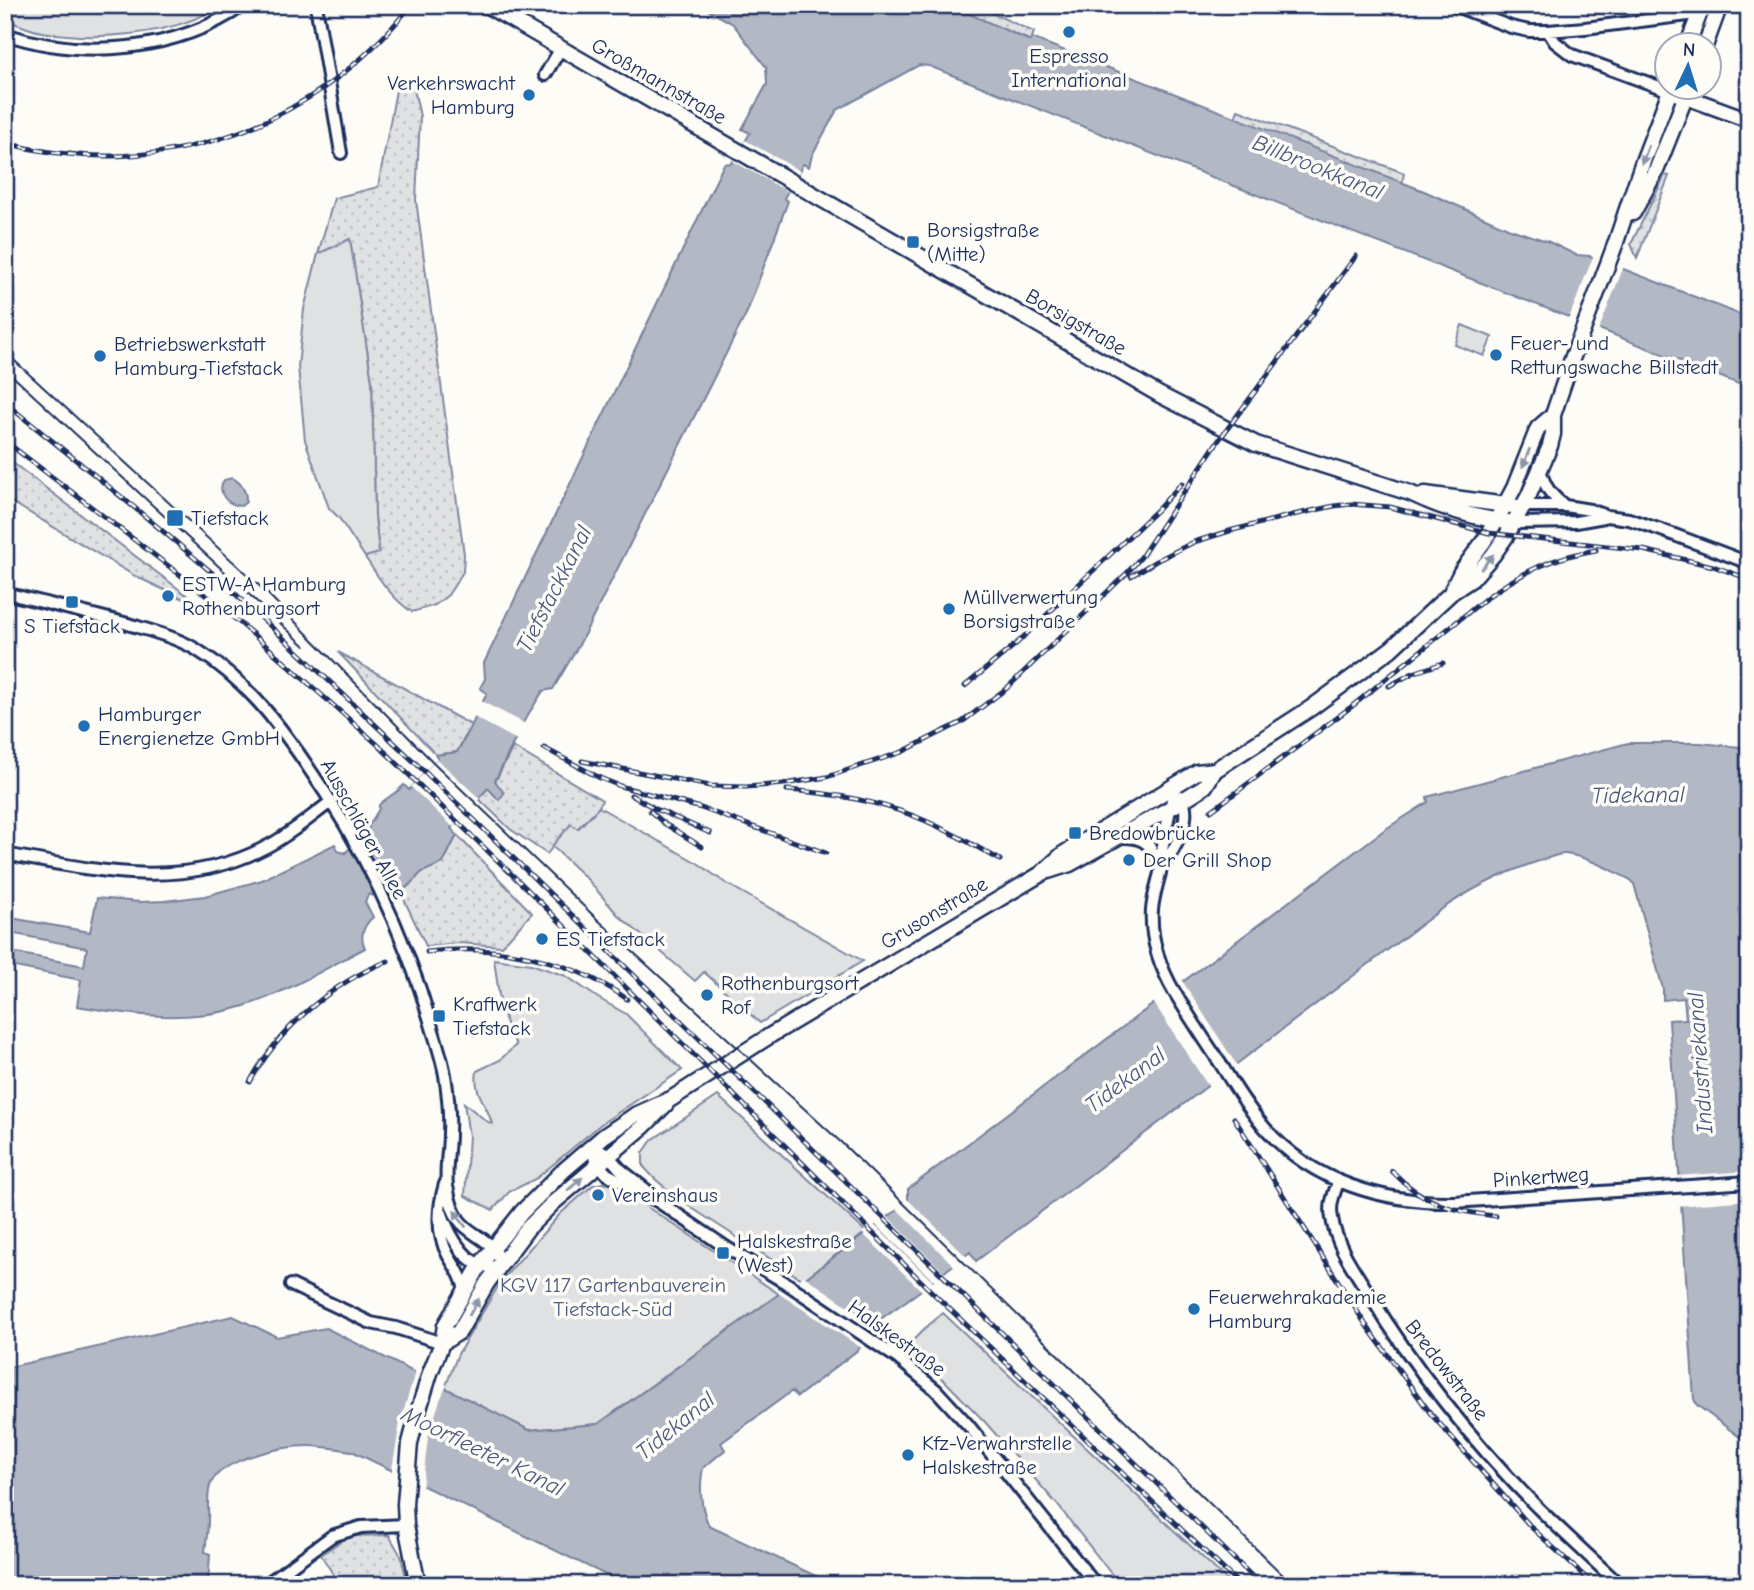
<svg xmlns="http://www.w3.org/2000/svg" width="1754" height="1590" viewBox="0 0 1754 1590" font-family="'Comic Neue',sans-serif">
	<defs>
		<pattern id="grass-dots" width="8" height="8" patternUnits="userSpaceOnUse" patternTransform="scale(1.75)"><rect width="8" height="8" fill="#e0e1e3"/><path d="M2 2h.1M6 6h.1" fill="none" stroke="#c0c1c5" stroke-width="1.8" stroke-linecap="round"/></pattern>
	</defs>
	<rect width="100%" height="100%" fill="#fdfcf7"/>
	<filter id="ink" filterUnits="userSpaceOnUse"><feTurbulence type="fractalNoise" baseFrequency=".0143" numOctaves="2"/><feDisplacementMap in="SourceGraphic" scale="14" xChannelSelector="R" yChannelSelector="G"/><feConvolveMatrix kernelMatrix="1 2 1 2 8 2 1 2 1" color-interpolation-filters="sRGB"/></filter>
	<g filter="url(#ink)">
		<path fill="url(#grass-dots)" stroke="#7e88a0" stroke-width="2" d="M954 5H974L1034 32 1031 41 960 10Z
			M397 85H413L420 116 416 200 464 554 463 572 448 595 435 605 412 612C391 598 378 577 365 557L379 552 375 516 372 382 350 239 318 254 334 198 378 187Z
			M1238 110 1404 173 1402 184 1235 118Z
			M1665 175 1669 176 1637 258 1631 244Z
			M5 457 205 609 135 576 5 498Z
			M338 652 471 725 457 752 436 755Z
			M513 747 602 800 599 807 577 829 571 824 547 854 510 829 478 798 495 782Z
			M457 835 532 913 502 946 459 943 426 946 401 893 422 872 443 863Z
			M389 1535 401 1556 408 1585H340L321 1555 348 1536Z"/>
		<path fill="#e0e1e3" stroke="#7e88a0" stroke-width="2" d="M14 5H221C176 36 95 41 42 32 30 30 18 24 6 20Z
			M350 239 372 382 375 516 379 553 365 557 339 518 329 508 305 440 298 367 304 309 318 254Z
			M1462 325 1492 337 1484 356 1455 345Z
			M599 807 699 864 724 882 863 961 760 1023 704 972 695 981 618 915 588 880 552 846 571 824 578 829Z
			M494 959 531 964 566 976 598 998 626 1014 682 1070 601 1124 537 1178 509 1192 493 1210 465 1196 469 1136 464 1103 485 1120 492 1124C487 1102 473 1095 477 1071L500 1060 516 1045 506 1024 499 995Z
			M718 1096 866 1232 803 1280 681 1201 655 1179 643 1166V1153L652 1140Z
			M603 1183 614 1185 626 1193 779 1294 598 1424 529 1430 445 1388 458 1354 501 1281 560 1214 593 1185Z
			M943 1313 1232 1585H1120L1056 1503 985 1422 945 1381 904 1350 923 1330Z"/>
		<path fill="#b3b8c5" stroke="#76819c" stroke-width="2" d="M699 5H954L960 10 1030 41 1032 38 1424 191 1510 229 1547 241 1576 255 1590 256 1749 318V388L929 66 919 65 837 110 812 155 809 167 803 164 784 198 788 201 747 312 580 643 553 689 543 691 524 721 495 781 504 793 499 800 488 788 451 828 457 835 443 863 422 872 401 893 396 883 389 880 386 882 389 887 372 896 370 894 368 895 365 902 373 917C363 926 359 936 365 948 328 967 292 989 253 1003 196 1024 135 1016 77 1006L81 980 5 965V951L84 966 87 948 5 932V917L90 932 97 898 140 902 164 901 205 896 262 880 335 844 338 851 345 853C354 842 363 847 369 829L368 827 379 809V805C387 797 397 793 404 785L409 790 438 759 436 755 457 752 469 731 487 693 480 688 485 679 484 663 724 164 732 163 750 133 742 129 767 84 766 67 733 24Z
			M232 478C241 482 247 492 246 502L241 506C227 505 216 493 224 480Z
			M1628 743H1700L1749 748V1444L1697 1405 1694 1399 1669 1020 1686 1019 1684 998 1663 1000V989L1634 884 1631 880C1611 870 1588 857 1566 854 1559 853 1552 857 1545 859 1507 871 1472 888 1439 911L976 1261 970 1252 920 1291 875 1323 859 1349 797 1397 792 1391 721 1443 725 1450 703 1468C699 1487 701 1508 709 1526L835 1585H622L612 1578 352 1451C338 1449 323 1446 309 1446 283 1446 223 1458 211 1483 206 1495 209 1507 208 1520 208 1531 206 1542 205 1552L210 1554 208 1585H5V1368L233 1316 277 1337 326 1328 529 1430 598 1424 779 1294 803 1280 908 1202V1189L1384 830 1428 802 1427 797Z"/>
		<path fill="#fdfcf7" d="M745 140 800 171 788 192 733 161Z
			M1594 254 1624 266 1598 332 1568 321Z
			M479 700 526 724 519 741 472 716Z
			M437 759 480 799 453 827 411 787Z
			M1181 979 1238 1067 1210 1089 1152 1000Z
			M1749 1171V1200L1677 1206 1676 1176Z
			M904 1196 968 1258 956 1268 895 1207 904 1200Z
			M885 1214 947 1275 936 1283 873 1222Z
			M872 1223 935 1284 924 1293 862 1233Z
			M804 1276 877 1326 874 1332 871 1331 872 1335 863 1349 778 1293 781 1289Z
			M416 1369 447 1385 440 1400 428 1437 422 1489 391 1475 400 1423Z"/>
		<g fill="none" stroke-linecap="round" stroke-linejoin="round">
			<g stroke="#1b2f5e" stroke-width="16">
				<path id="minor" d="M316 5 341 153
					M1453 5 1511 27 1529 31H1548L1585 28 1704 13
					M1548 31 1555 42 1572 55 1670 91
					M5 34C83 60 176 52 244 5
					M545 75 561 48
					M1540 469C1544 486 1551 496 1565 506
					M1523 506H1565L1590 510 1607 516 1629 519 1664 531 1749 563
					M1515 523 1576 522 1604 517
					M5 593C46 603 87 613 128 624 151 631 176 637 197 650 243 678 276 720 306 764 361 843 404 932 431 1024 436 1041 442 1058 445 1075 448 1094 450 1114 449 1133 449 1151 445 1168 447 1186 449 1198 452 1211 459 1220 471 1237 500 1242 500 1265 467 1275 449 1234 440 1209
					M1174 786C1172 806 1166 825 1163 845 1161 854 1162 864 1160 873 1157 885 1153 897 1152 910 1150 939 1161 969 1175 993 1190 1018 1206 1042 1222 1066 1235 1087 1248 1109 1265 1128 1312 1182 1384 1203 1454 1202L1749 1182
					M1120 837C1147 836 1151 845 1160 868
					M5 854C94 870 181 892 266 847 290 835 310 817 332 801
					M1162 868C1175 848 1194 819 1181 796
					M592 1146 595 1161 607 1174 659 1202 727 1248 786 1283 896 1357 936 1390 969 1426 1096 1585
					M592 1146 606 1153 620 1169 650 1193
					M1338 1182C1334 1194 1329 1205 1332 1218 1336 1246 1355 1271 1369 1294 1416 1371 1475 1444 1538 1508 1565 1534 1593 1560 1620 1585
					M445 1184C438 1208 436 1233 448 1255 455 1267 463 1277 465 1291
					M291 1285 371 1323 396 1328 442 1343
					M265 1585 332 1536 361 1527 406 1525"/>
			</g>
			<g stroke="#1b2f5e" stroke-width="19">
				<path id="major" d="M486 5 1160 395 1256 444 1410 493C1443 509 1478 519 1515 523
					M1687 46 1703 5
					M1705 46 1720 5
					M1678 94 1749 120
					M1633 213 1656 171 1689 88
					M1425 494 1513 506
					M1452 590 1461 572 1484 541 1505 505 1514 488 1538 428 1553 415
					M1045 872 1070 864 1172 807 1205 786 1215 770 1311 708 1391 649 1452 592 1472 579 1493 555 1507 535 1529 495 1550 446 1553 434V415L1572 359 1615 245 1642 164 1671 88
					M442 1343 459 1332 487 1283 527 1229 553 1203 643 1127 666 1104
					M418 1585 406 1525 405 1504 410 1443 419 1409 430 1373 442 1343 445 1326 447 1322 480 1265 522 1212 563 1171 604 1136 635 1115 671 1099 771 1035 1041 874 1063 854 1197 772 1215 770"/>
			</g>
			<use href="#minor" stroke="#fdfcf7" stroke-width="10"/>
			<use href="#major" stroke="#fdfcf7" stroke-width="14"/>
			<path stroke="#1b2f5e" stroke-width="2" d="M5 352 264 590 434 763 597 919 845 1146 1293 1585
				M5 369 305 646"/>
			<g stroke="#1b2f5e" stroke-width="5">
				<path id="rail" d="M5 143C159 183 314 129 411 5
					M5 403C75 459 144 514 211 572 284 637 354 705 425 772L1261 1585
					M5 441 183 577 239 622 377 744 529 891 936 1296 1240 1585
					M1131 576 1156 561 1194 542 1233 530 1293 515 1334 506 1351 504 1390 507 1489 533 1643 550 1713 566 1749 579
					M965 686 1016 644 1158 509 1182 483
					M1389 686 1413 673 1443 663
					M544 748 600 778 620 786 701 808 826 853
					M582 761 710 786 746 787 784 784 827 777 902 752 962 722 1007 688 1128 572 1141 557 1216 444 1356 256
					M787 790C830 793 873 800 914 816 944 828 972 844 1000 860
					M631 795 656 809 710 833
					M650 811 665 824 702 847
					M1211 811 1351 707 1490 595C1525 571 1553 557 1596 550
					M427 952C497 944 569 958 627 999
					M250 1082C279 1028 332 983 388 961
					M1234 1118 1366 1325 1431 1414 1532 1528 1594 1585
					M1392 1171C1422 1203 1454 1212 1496 1216"/>
			</g>
			<use href="#rail" stroke="#fdfcf7" stroke-width="2.5" stroke-dasharray="8" stroke-linecap="butt"/>
		</g>
		<defs><path id="oneway-solid" d="M-6-.8H1V-3.2L6.5 0L1 3.2V.8H-6Z" transform="scale(1.75)"/></defs>
		<g fill="#8c96aa">
			<use href="#oneway-solid" transform="translate(1645 155) rotate(111)"/>
			<use href="#oneway-solid" transform="translate(1526 458) rotate(112)"/>
			<use href="#oneway-solid" transform="translate(1487 562) rotate(-51)"/>
			<use href="#oneway-solid" transform="translate(575 1184) rotate(-41)"/>
			<use href="#oneway-solid" transform="translate(460 1219) rotate(-126)"/>
			<use href="#oneway-solid" transform="translate(474 1307) rotate(-60)"/>
		</g>
	</g>
	<g fill="#1f6fb2" stroke="#fdfcf7" stroke-width="2.5">
		<circle cx="1069" cy="32" r="7"/>
		<circle cx="529" cy="95" r="7"/>
		<rect x="906" y="235" width="14" height="14" rx="3.5"/>
		<circle cx="1496" cy="355" r="7"/>
		<circle cx="100" cy="356" r="7"/>
		<rect x="166" y="509" width="18" height="18" rx="3.5"/>
		<circle cx="168" cy="596" r="7"/>
		<rect x="65" y="595" width="14" height="14" rx="3.5"/>
		<circle cx="949" cy="609" r="7"/>
		<circle cx="84" cy="726" r="7"/>
		<rect x="1068" y="826" width="14" height="14" rx="3.5"/>
		<circle cx="1129" cy="860" r="7"/>
		<circle cx="542" cy="939" r="7"/>
		<circle cx="707" cy="995" r="7"/>
		<rect x="432" y="1009" width="14" height="14" rx="3.5"/>
		<circle cx="598" cy="1195" r="7"/>
		<rect x="716" y="1246" width="14" height="14" rx="3.5"/>
		<circle cx="1194" cy="1309" r="7"/>
		<circle cx="908" cy="1455" r="7"/>
	</g>
	<g text-anchor="middle" dominant-baseline="central" stroke-width="7" stroke-linejoin="round" paint-order="stroke">
		<g font-size="21" fill="#1b2f5e" stroke="#fdfcf7" text-anchor="start">
			<text x="1069" y="56" text-anchor="middle">Espresso<tspan x="1069" dy="24">International</tspan></text>
			<text x="515" y="83" text-anchor="end">Verkehrswacht<tspan x="515" dy="24">Hamburg</tspan></text>
			<text x="927" y="230">Borsigstraße<tspan x="927" dy="24">(Mitte)</tspan></text>
			<text x="1510" y="343">Feuer- und<tspan x="1510" dy="24">Rettungswache Billstedt</tspan></text>
			<text x="114" y="344">Betriebswerkstatt<tspan x="114" dy="24">Hamburg-Tiefstack</tspan></text>
			<text x="191" y="518">Tiefstack</text>
			<text x="182" y="584">ESTW-A Hamburg<tspan x="182" dy="24">Rothenburgsort</tspan></text>
			<text x="963" y="597">Müllverwertung<tspan x="963" dy="24">Borsigstraße</tspan></text>
			<text x="72" y="626" text-anchor="middle">S Tiefstack</text>
			<text x="98" y="714">Hamburger<tspan x="98" dy="24">Energienetze GmbH</tspan></text>
			<text x="1089" y="833">Bredowbrücke</text>
			<text x="1143" y="860">Der Grill Shop</text>
			<text x="556" y="939">ES Tiefstack</text>
			<text x="721" y="983">Rothenburgsort<tspan x="721" dy="24">Rof</tspan></text>
			<text x="453" y="1004">Kraftwerk<tspan x="453" dy="24">Tiefstack</tspan></text>
			<text x="612" y="1195">Vereinshaus</text>
			<text x="737" y="1241">Halskestraße<tspan x="737" dy="24">(West)</tspan></text>
			<text x="1208" y="1297">Feuerwehrakademie<tspan x="1208" dy="24">Hamburg</tspan></text>
			<text x="922" y="1443">Kfz-Verwahrstelle<tspan x="922" dy="24">Halskestraße</tspan></text>
		</g>
		<g font-size="21" fill="#1b2f5e" stroke="#fdfcf7">
			<text transform="translate(659 81) rotate(30)">Großmannstraße</text>
			<text transform="translate(1076 322) rotate(30)">Borsigstraße</text>
			<text transform="translate(364 829) rotate(61)">Ausschläger Allee</text>
			<text transform="translate(934 913) rotate(-31)">Grusonstraße</text>
			<text transform="translate(1541 1177) rotate(-4)">Pinkertweg</text>
			<text transform="translate(897 1338) rotate(36)">Halskestraße</text>
			<text transform="translate(1447 1370) rotate(52)">Bredowstraße</text>
		</g>
		<g font-size="21" fill="#4c5c7f" stroke="#fdfcf7">
			<text x="613" y="1285">KGV 117 Gartenbauverein<tspan x="613" dy="24">Tiefstack-Süd</tspan></text>
		</g>
		<g font-size="23" font-style="italic" fill="#49587d" stroke="#fdfcf7">
			<text transform="translate(1318 167) rotate(22)">Billbrookkanal</text>
			<text transform="translate(554 589) rotate(-63)">Tiefstackkanal</text>
			<text transform="translate(1638 795) rotate(-1)">Tidekanal</text>
			<text transform="translate(1700 1063) rotate(-94)">Industriekanal</text>
			<text transform="translate(1125 1080) rotate(-37)">Tidekanal</text>
			<text transform="translate(675 1426) rotate(-39)">Tidekanal</text>
			<text transform="translate(483 1451) rotate(26)">Moorfleeter Kanal</text>
		</g>
	</g>
	<rect width="1754" height="1590" fill="none" stroke="#fdfcf7" stroke-width="28"/>
	<rect x="14" y="14" width="1726" height="1562" fill="none" stroke="#1b2f5e" stroke-width="2.5" filter="url(#ink)"/>
	<g transform="translate(1688 66) rotate(4)"><circle r="33" fill="#fdfcf7" stroke="#a3aaba" stroke-width="2"/>
	<path d="M0-5L12 26L0 18L-12 26Z" fill="#1f6fb2"/>
	<text y="-10" font-size="19" font-weight="bold" text-anchor="middle" fill="#1b2f5e">N</text>
	</g>
</svg>
